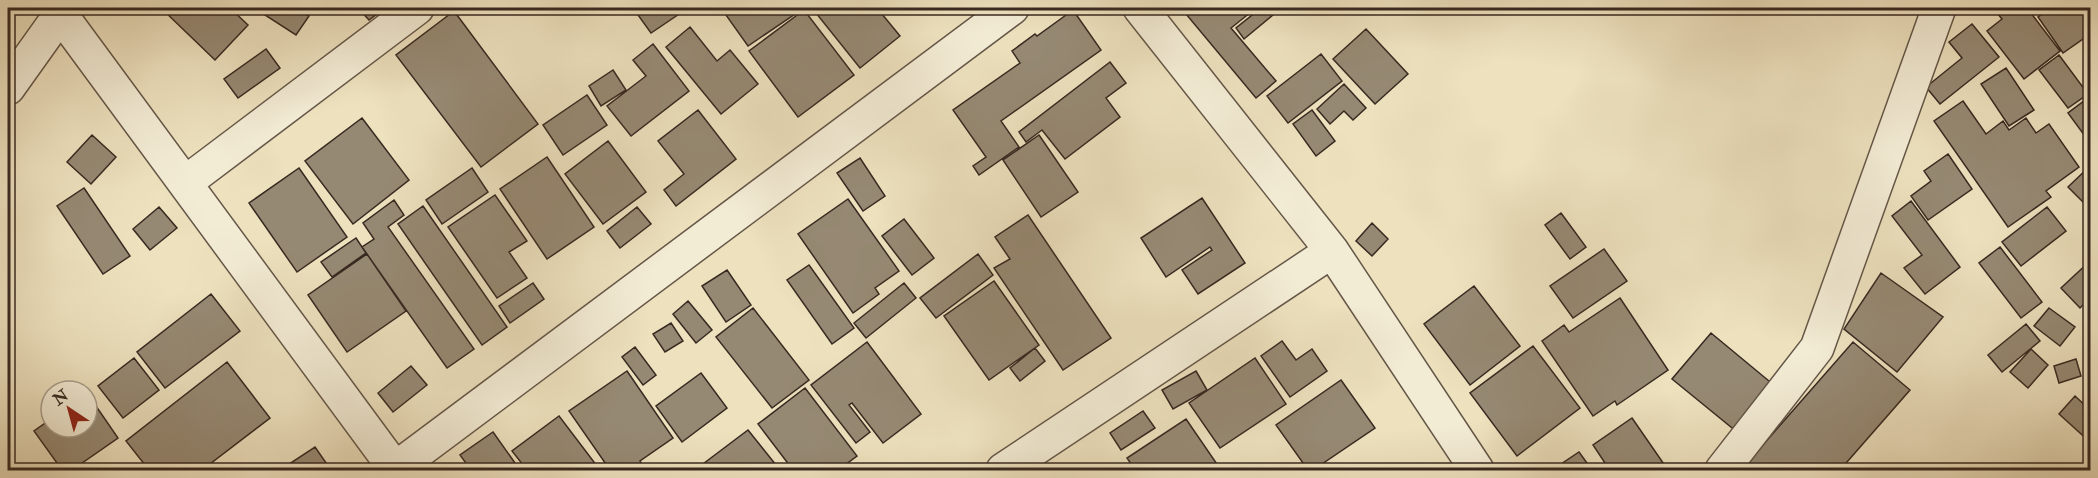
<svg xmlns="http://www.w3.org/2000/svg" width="2098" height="478" viewBox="0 0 2098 478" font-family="'IM FELL Double Pica',serif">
	<rect width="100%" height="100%" fill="#ede1be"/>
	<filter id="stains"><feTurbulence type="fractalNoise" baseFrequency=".00333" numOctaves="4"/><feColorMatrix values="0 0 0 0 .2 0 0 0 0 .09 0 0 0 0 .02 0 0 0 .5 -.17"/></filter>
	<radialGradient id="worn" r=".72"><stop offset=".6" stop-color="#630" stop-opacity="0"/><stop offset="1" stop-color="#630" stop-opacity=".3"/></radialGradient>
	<path fill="#968973" stroke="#382921" stroke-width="1.5" d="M161 8H230L248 25 215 60Z
		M269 8H295L309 16 296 35 265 15Z
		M358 8H385L369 20Z
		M633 8H688L651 33Z
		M721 8H795L798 12 748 46Z
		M812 8H877L900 36 860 68Z
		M1181 8H1256L1231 28 1276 81 1256 98Z
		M1261 8H1267L1273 15 1244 39 1236 28Z
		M1993 8H2027L2060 51 2024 79 1987 31 2002 19Z
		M2051 8H2084L2090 17V34L2063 53 2038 17Z
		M804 10 854 75 798 117 749 51Z
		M1073 10 1101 50 1001 121 1019 147 979 175 973 166 986 157 953 110 1020 63 1012 51 1035 34 1037 36Z
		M454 11 538 124 481 167 396 55Z
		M1972 24 1999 57 1940 104 1926 87 1962 58 1949 42Z
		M690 27 717 61 730 50 758 84 721 114 666 47Z
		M1366 29 1408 74 1375 104 1333 59Z
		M653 44 689 91 631 136 607 106 646 76 633 60Z
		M266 49 280 68 238 98 224 79Z
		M1321 54 1342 81 1288 123 1267 96Z
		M2059 55 2088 94 2068 108 2039 70Z
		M1110 62 1126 83 1106 98 1120 117 1065 159 1042 130 1026 142 1019 132Z
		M2006 68 2034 110 2009 126 1981 84Z
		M613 70 626 90 601 106 589 86Z
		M1344 84 1366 108 1353 120 1344 111 1330 124 1317 109Z
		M587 95 607 125 563 155 543 125Z
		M2088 98 2090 102V143L2068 113Z
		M1963 101 1986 134 2003 121 2009 130 2026 118 2036 133 2049 124 2079 167 2046 191 2051 197 2008 227 1934 121Z
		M698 110 736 159 676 206 664 190 684 174 658 141Z
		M1312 110 1335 141 1316 156 1293 124Z
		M362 118 409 180 353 224 305 161Z
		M92 135 116 157 91 184 67 162Z
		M1039 135 1078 192 1041 217 1003 160Z
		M608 141 646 192 603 224 565 174Z
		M1948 154 1972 189 1928 220 1911 196 1931 181 1924 171Z
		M547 157 594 227 547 259 500 189Z
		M860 158 885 196 863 211 837 173Z
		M2090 166V197L2084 203 2068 187Z
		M299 168 347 237 297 272 249 203Z
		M472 168 488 192 442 224 426 200Z
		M84 188 130 256 103 274 57 206Z
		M495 195 527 241 509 252 527 278 497 298 448 227Z
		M1202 198 1245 263 1198 294 1182 270 1212 250 1210 247 1166 277 1141 238Z
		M848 199 899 271 875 288 879 294 853 313 798 234Z
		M394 200 404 215 388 227 474 349 447 368 362 247 374 239 363 223Z
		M1911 201 1960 267 1925 294 1904 268 1922 255 1892 216Z
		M423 206 507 327 482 345 398 224Z
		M159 207 177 228 150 250 133 229Z
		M637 207 651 224 620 248 607 231Z
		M2047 207 2066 231 2021 266 2002 242Z
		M1561 213 1586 247 1570 259 1545 225Z
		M1028 215 1111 338 1063 370 994 268 1010 259 995 237Z
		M904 219 934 258 912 275 882 236Z
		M1372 223 1388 239 1372 256 1356 241Z
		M356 238 366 253 332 277 321 262Z
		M2000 247 2042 302 2021 318 1979 263Z
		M1604 249 1627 281 1573 318 1550 286Z
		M367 254 406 311 347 352 308 295Z
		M978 254 993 275 936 318 920 298Z
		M2090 261V298L2080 308 2061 288Z
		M809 265 854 328 832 344 787 280Z
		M727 270 751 305 726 322 702 286Z
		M1881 273 1943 317 1897 372 1844 329Z
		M994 281 1039 345 989 380 944 316Z
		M533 283 544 299 510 323 499 306Z
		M904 283 916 298 866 338 854 323Z
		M1474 286 1520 346 1470 385 1424 324Z
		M211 294 240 331 165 388 137 352Z
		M1620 298 1668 370 1617 405 1615 401 1593 416 1542 341 1564 325 1569 332Z
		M688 301 712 330 696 343 673 314Z
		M753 308 809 380 772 408 716 337Z
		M2049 308 2075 327 2060 346 2034 326Z
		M671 323 683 341 665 352 653 334Z
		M2026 324 2040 341 2002 372 1988 355Z
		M1711 333 1775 386 1737 432 1672 379Z
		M1282 341 1296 360 1312 349 1327 371 1290 397 1261 356Z
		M867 342 921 414 883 443 852 403 849 405 870 432 856 443 811 385Z
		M1853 342 1910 390 1840 470H1741Z
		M1533 346 1580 408 1517 456 1470 393Z
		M635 347 656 375 643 385 622 357Z
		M1035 348 1045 361 1020 381 1010 368Z
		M2031 349 2048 365 2028 388 2010 372Z
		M134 358 159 390 123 418 98 386Z
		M1255 358 1286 404 1220 448 1189 403Z
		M2076 359 2081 376 2059 383 2054 366Z
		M227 362 270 418 202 470H149L126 441Z
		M411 366 427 385 393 412 378 393Z
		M627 371 673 438 640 461 646 470H610L569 411Z
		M1196 371 1207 390 1173 409 1162 390Z
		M701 373 727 408 682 442 656 406Z
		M1341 380 1375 428 1313 470H1308L1276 425Z
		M805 388 857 456 838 470H793L758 424Z
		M87 393 118 438 72 470H62L34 431 51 419V427H87Z
		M2075 396 2090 410V442L2059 414Z
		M1143 411 1155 428 1121 450 1110 433Z
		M559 416 600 470H527L512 451Z
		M1632 418 1668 470H1607L1609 469 1593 445Z
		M1186 419 1221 470H1135L1127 458Z
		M748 430 780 470H695Z
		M493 432 520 470H471L460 455Z
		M315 447 331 470H280Z
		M1579 452 1592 470H1552Z"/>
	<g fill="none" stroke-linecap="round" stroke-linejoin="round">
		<g stroke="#655748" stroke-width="36">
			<path id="minor" d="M1140 8 1332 251 1477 470
				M61 15 396 470
				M8 88 65 8
				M185 183 417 8
				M395 469 1012 8
				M1003 470 1332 251
				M1722 470 1817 348 1939 8"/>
		</g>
		<use href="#minor" stroke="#f3ecd5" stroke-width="33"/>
	</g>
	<rect width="2098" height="478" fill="none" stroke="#ede1be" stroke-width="30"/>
	<rect x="9" y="9" width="2080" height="460" fill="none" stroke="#382921" stroke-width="3"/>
	<rect x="15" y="15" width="2068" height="448" fill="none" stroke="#382921" stroke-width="1.5"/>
	<g transform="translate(69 409) rotate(324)"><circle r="28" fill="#f3ecd5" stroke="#a89e8d" stroke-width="1.5"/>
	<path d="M0-4.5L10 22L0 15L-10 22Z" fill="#8f2418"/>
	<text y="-9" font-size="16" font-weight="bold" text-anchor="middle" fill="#382921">N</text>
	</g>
	<rect width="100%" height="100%" filter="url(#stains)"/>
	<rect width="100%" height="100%" fill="url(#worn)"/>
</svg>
